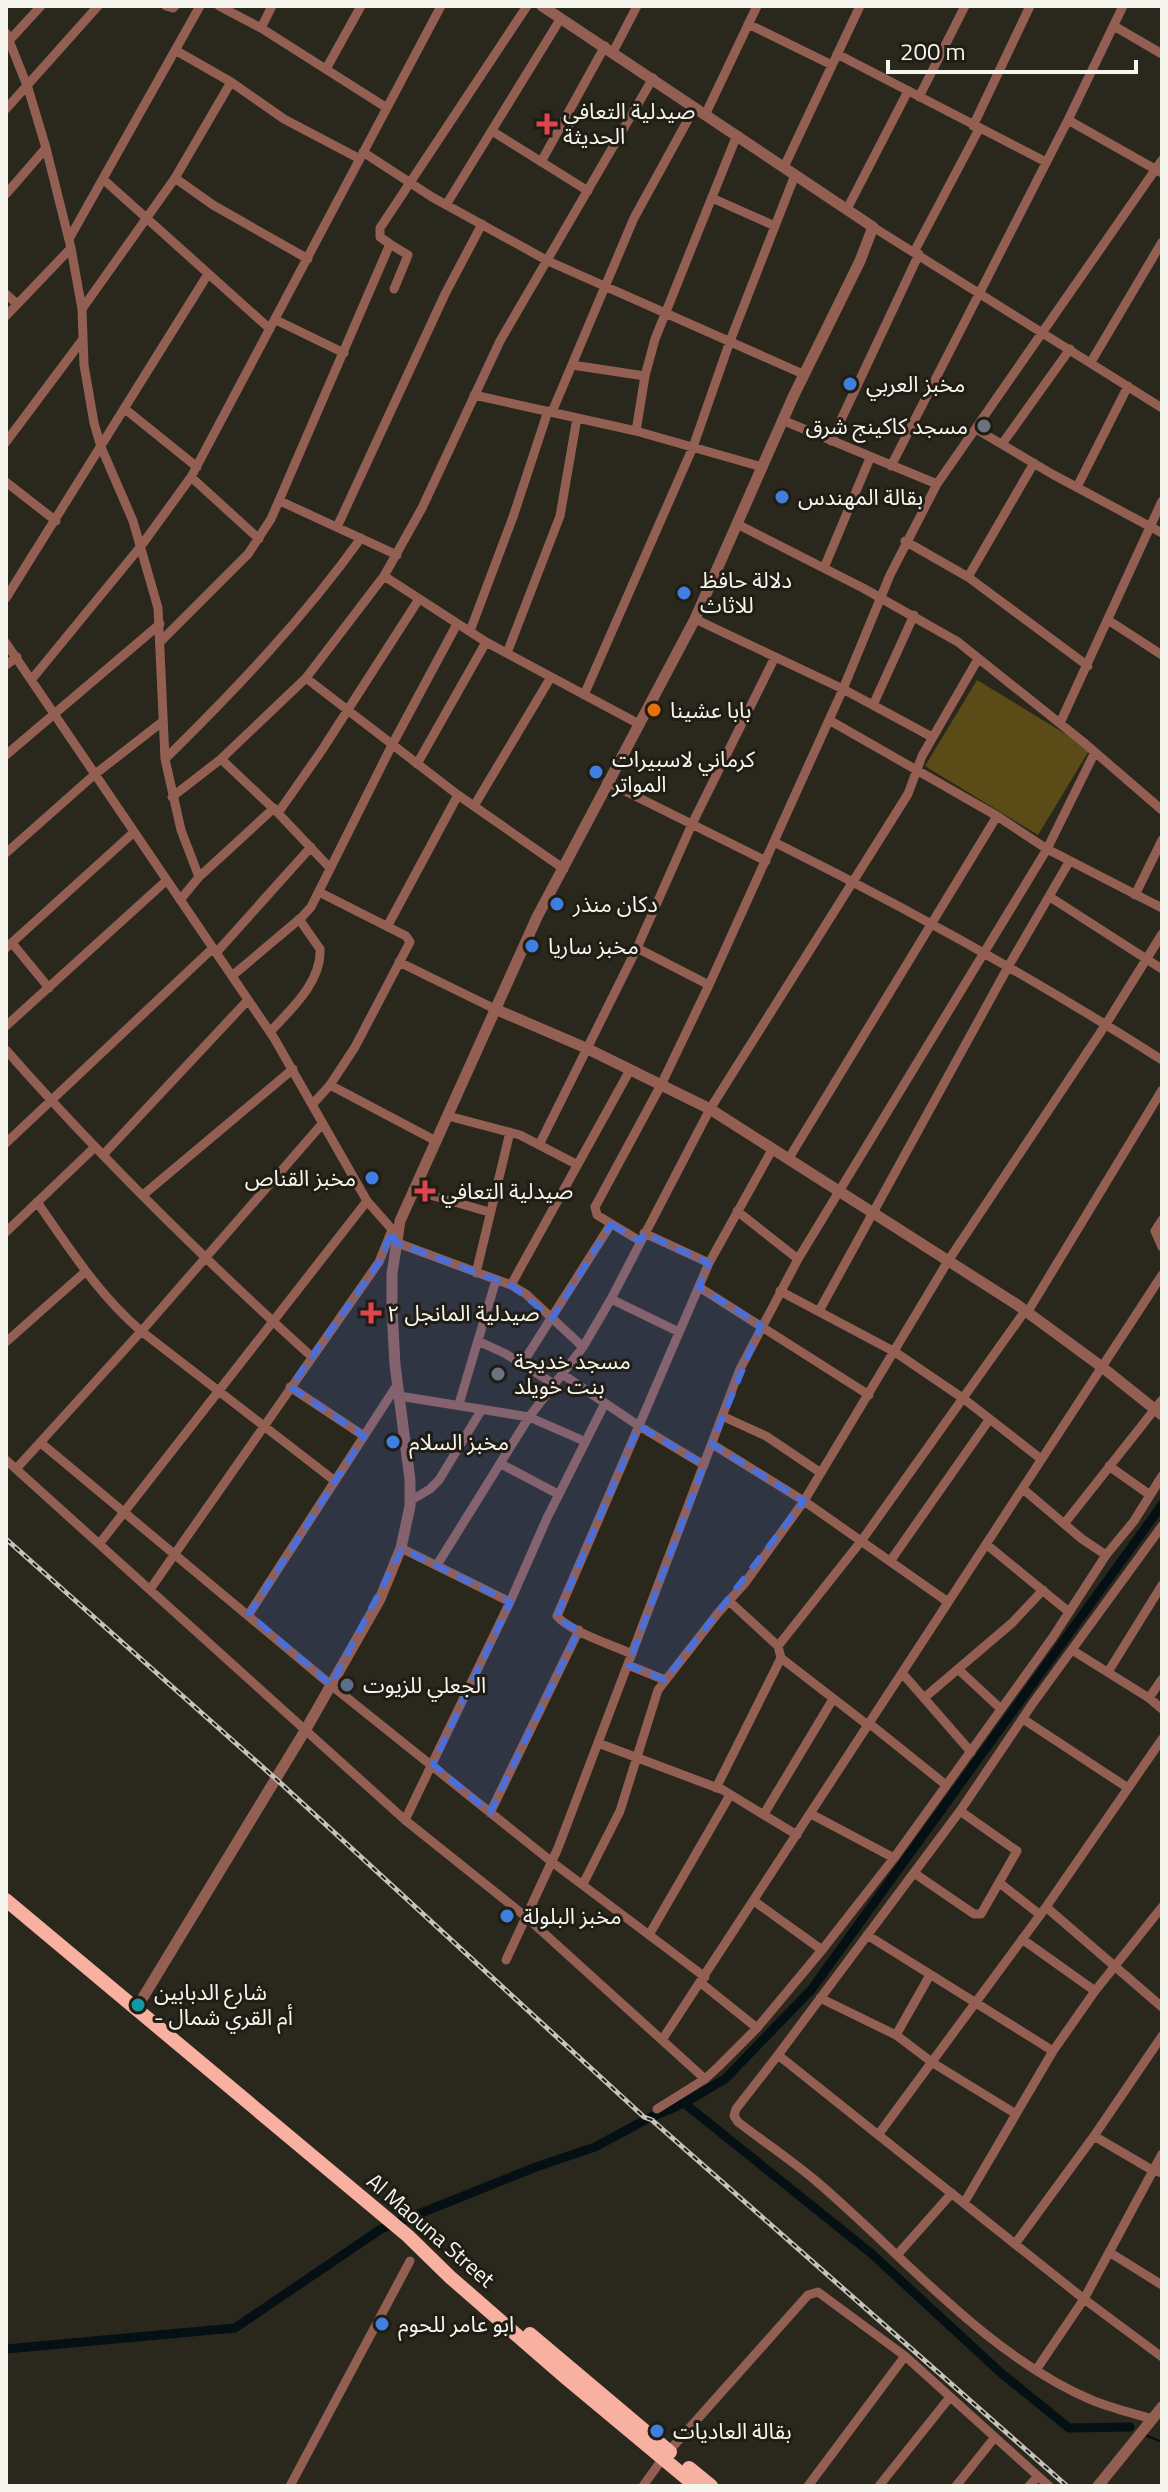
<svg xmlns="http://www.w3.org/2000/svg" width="1168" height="2492" viewBox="0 0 1168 2492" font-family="'Titillium Web','Noto Sans Arabic',sans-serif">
	<rect width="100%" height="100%" fill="#2a271d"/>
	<path fill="#5b4c17" d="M977 680 1090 749 1038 835 925 766Z"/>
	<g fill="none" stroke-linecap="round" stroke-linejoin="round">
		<path stroke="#041013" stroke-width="2" d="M1145 2435 1162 2442"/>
		<path stroke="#041013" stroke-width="9" d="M684 2103 872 2254 1000 2372 1069 2428 1130 2427
			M6 2349 235 2328 381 2229 536 2167 595 2147 647 2119 684 2103 725 2079 811 1990 1162 1505"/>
		<path stroke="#945f53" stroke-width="9" d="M166 6 173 8 175 6
			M219 6 261 28 387 108
			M748 24 832 65
			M1114 26 1162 54
			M261 28 272 6
			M6 33 28 88 46 148 71 248 82 309 84 365 94 423 101 447 133 521 158 608 165 759 181 830 199 877
			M6 44 41 6
			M175 50 231 82
			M613 52 637 6
			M837 54 1046 162
			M326 69 361 6
			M919 97 965 6
			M6 109 98 6
			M706 113 757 6
			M1068 120 1162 173
			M973 126 1030 6
			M492 131 588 191
			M363 152 432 197 548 261 803 374
			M541 162 605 46
			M784 167 860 6
			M175 178 213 205 308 259
			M104 180 270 329
			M6 194 46 148
			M712 198 775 226
			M446 205 561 18
			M847 209 908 91
			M873 227 1162 408
			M69 239 200 6
			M390 244 408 255 394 289
			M914 252 979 129
			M6 294 17 304
			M82 309 175 178 231 82 284 119 360 159
			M6 316 71 248
			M276 320 344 353
			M1091 362 1162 242
			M572 365 645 376
			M474 395 636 431 762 467
			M125 409 197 467
			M552 412 634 218 695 107
			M782 420 937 484
			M976 429 1052 474 1162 533
			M636 431 645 376 655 339 737 135
			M831 441 919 254
			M6 442 83 339
			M1002 444 1070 349
			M891 466 1068 120 1123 6
			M191 477 259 539
			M6 482 56 521
			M1077 487 1128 386
			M280 501 397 555
			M737 524 863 588 958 642 1082 741 1162 810
			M337 527 445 294 482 224
			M905 541 968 577 1088 666
			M824 568 870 458
			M384 576 486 642 639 724
			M968 577 1034 463
			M6 598 208 274
			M695 619 843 689 932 737
			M1108 620 1162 655
			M470 631 513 517 548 411
			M161 641 248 554 271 519 390 244 380 237V228L527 6
			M6 643 274 1038 367 1201 397 1235
			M507 653 560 516 577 418
			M6 665 17 657
			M306 678 458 795 564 869
			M32 679 141 546 191 477 441 6
			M584 695 693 447 730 341 795 175
			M873 705 914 615
			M829 720 997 816 1047 849 1162 908
			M1060 723 1162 501
			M6 755 160 624
			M165 759C235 690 303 619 361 538
			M221 759 278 813 329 867
			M417 764 486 642
			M607 782 766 861
			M172 797 221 759 306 678 384 576 422 508 500 341 653 78
			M474 806 551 677
			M278 813 322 750 419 599
			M774 842C907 908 1037 980 1162 1060
			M6 853 94 775 162 722
			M1135 895 1162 840
			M1050 897 1162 969
			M180 900 199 877 274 808
			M388 925 458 795
			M12 943 49 988
			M6 948 134 832
			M637 948 709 985
			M216 953 311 847
			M399 962 495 1009
			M232 976 302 917 311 907 392 745 457 624
			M6 1026 167 880
			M270 1032C290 1010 322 982 320 949L299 919
			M6 1050C101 1158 205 1260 312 1357
			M330 1085 436 1141
			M312 1105 330 1085 355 1047 410 942 406 936 319 892
			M448 1116 520 1135 576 1164
			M6 1143 213 948
			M539 1145 637 948 692 824 775 657
			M103 1155 248 1000
			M789 1158 997 816
			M413 1190 489 1212
			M143 1195 293 1069
			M37 1202C70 1249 98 1294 141 1331L335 1481
			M737 1211 798 1259
			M1162 1220 1155 1231 1162 1247
			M6 1232 95 1147
			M644 1233 709 1263
			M640 1241 597 1215 595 1207 661 1085 709 985 843 689 890 575 937 484 1162 160
			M395 1242 511 1285 526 1294 583 1347
			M476 1273 510 1132
			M511 1285 630 1070
			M699 1287 869 1395
			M780 1291 895 1352 964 1399 1041 1459
			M611 1299 679 1332
			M819 1311 1008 967 1069 862
			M1027 1313 1162 1090
			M478 1341 506 1354 554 1384
			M6 1342 85 1272
			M522 1364 611 1224
			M562 1374 639 1426 704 1465
			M290 1387 364 1436
			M399 1396 529 1417 584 1441
			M459 1404 496 1280
			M722 1416 766 1436 821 1473
			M41 1443 331 1685 552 1862 705 1977
			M712 1444 804 1501 948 1602
			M6 1460 405 1820 525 1916 705 2079
			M501 1464 558 1494
			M1109 1466 1150 1495
			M16 1469 146 1326 322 1124
			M1023 1489 1082 1539 1106 1555
			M410 1501 430 1489 439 1480 482 1409
			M1064 1524 1162 1400
			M1162 1526 1033 1703 960 1811 778 2055 1084 2299 1162 2357
			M100 1543 367 1201
			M986 1544 1069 1612
			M401 1548 510 1602
			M891 1560 989 1420
			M437 1565 529 1417 583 1347 611 1299 710 1109 908 794 922 756 978 659
			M151 1588 379 1262 392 1230
			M729 1601 778 1646 781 1658 869 1726
			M249 1614 397 1385
			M778 1646 862 1540 1025 1311
			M1072 1650 1149 1698 1162 1709
			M632 1654C612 1645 569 1631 557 1616L709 1263 773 1148
			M628 1665 665 1680
			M959 1670 1001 1709
			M1108 1672 1162 1585
			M903 1674 971 1752
			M924 1698 1012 1623 1043 1590
			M1149 1698 1162 1679
			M1023 1719 1128 1788
			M870 1724 946 1785
			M598 1743 723 1790 797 1835
			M716 1788 781 1658
			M490 1813 579 1630
			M764 1814 833 1699
			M811 1814 894 1858
			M405 1820 510 1602 547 1518 605 1403
			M914 1873 974 1914H981L1017 1851 960 1811
			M583 1884 620 1811 658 1690 718 1613 745 1583 804 1501 948 1261 1106 1024 1162 934
			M1001 1884 1039 1914
			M754 1901 822 1950
			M1046 1907 1162 2007
			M649 1935 730 1795
			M867 1935 1053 2051
			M1022 1939 1095 1991
			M506 1960 558 1848 740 1369 798 1259 1047 849 1095 752
			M701 1983 757 2028
			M820 1998 896 2035 933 2063 1016 2114
			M896 2035 930 1975
			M662 2040 1162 1275
			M778 2055 736 2109 734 2116 738 2122C764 2142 791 2160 816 2181 902 2254 988 2357 1094 2401 1112 2408 1132 2413 1152 2419
			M657 2109 705 2079 718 2067 757 2028 822 1950 894 1858 1053 1637 1106 1555 1134 1521 1162 1476
			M878 2135 1046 1907 1162 1739
			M1094 2136 1152 2170 1162 2173
			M964 2203 1053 2051 1095 1991 1162 1907
			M1015 2244 1094 2136 1162 2036
			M1109 2252 1162 2285
			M897 2255 952 2193
			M1036 2370 1084 2299 1162 2154
			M669 2451 808 2295 818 2292 905 2356 1049 2486
			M290 2486 410 2261
			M643 2486 663 2458
			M808 2486 905 2356
			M879 2486 950 2397
			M956 2486 995 2437
			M1029 2486 1038 2476"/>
		<path stroke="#945f53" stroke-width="11" d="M495 1009 586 1048 710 1109 1016 1304 1102 1367 1162 1415
			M136 2009 306 1729 380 1599 401 1548 410 1506V1480L395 1365 392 1309V1274L400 1221 537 917 695 619 793 397 860 261 873 227 542 6
			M1098 2486 1162 2407"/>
		<path stroke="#f8b0a0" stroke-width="14" d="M6 1900 408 2236 450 2277 565 2377 696 2486
			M530 2334 670 2452
			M689 2468 711 2486"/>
		<g stroke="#c5c3bb" stroke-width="5">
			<path id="rail" d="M6 1539 276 1779 644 2117 652 2120 1067 2486"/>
		</g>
		<use href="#rail" stroke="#201d14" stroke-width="2" stroke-dasharray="6" stroke-linecap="butt"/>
	</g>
	<path fill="#486fdc" fill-opacity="0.2" stroke="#486fdc" stroke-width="6" stroke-dasharray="16 10" stroke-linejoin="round" d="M611 1224 640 1241 644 1233 709 1263 699 1287 761 1325 712 1444 804 1501 665 1680 628 1665 704 1465 639 1426 556 1618 579 1630 490 1813 433 1764 510 1602 402 1549 331 1685 249 1614 364 1436 290 1387 379 1262 392 1230 395 1242 511 1285 552 1318Z"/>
	<g fill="#e0444e" stroke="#201d14" stroke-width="3">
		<path d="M543 112h8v8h8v8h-8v8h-8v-8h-8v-8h8z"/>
		<path d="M421 1179h8v8h8v8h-8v8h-8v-8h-8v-8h8z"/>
		<path d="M367 1301h8v8h8v8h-8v8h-8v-8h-8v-8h8z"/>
	</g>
	<g fill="#3f7fe0" stroke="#201d14" stroke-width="3">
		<circle cx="850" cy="384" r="8"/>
		<circle cx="782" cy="497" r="8"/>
		<circle cx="684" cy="593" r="8"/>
		<circle cx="596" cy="772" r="8"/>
		<circle cx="557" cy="904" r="8"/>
		<circle cx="532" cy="946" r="8"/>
		<circle cx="372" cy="1178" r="8"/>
		<circle cx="393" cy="1442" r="8"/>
		<circle cx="507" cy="1916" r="8"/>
		<circle cx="382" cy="2324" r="8"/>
		<circle cx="657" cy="2431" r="8"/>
	</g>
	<g fill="#6b7280" stroke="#201d14" stroke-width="3">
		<circle cx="984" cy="426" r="8"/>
		<circle cx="498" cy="1374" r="8"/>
	</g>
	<circle fill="#e8710a" stroke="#201d14" stroke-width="3" cx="654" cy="710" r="8"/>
	<circle fill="#5c6f8a" stroke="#201d14" stroke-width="3" cx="347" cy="1685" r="8"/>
	<circle fill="#0f9aa8" stroke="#201d14" stroke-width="3" cx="138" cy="2005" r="8"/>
	<g text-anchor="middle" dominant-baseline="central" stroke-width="6" stroke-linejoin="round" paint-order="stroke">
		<g font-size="22" fill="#f6f5ee" stroke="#201d14" text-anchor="start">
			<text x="563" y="111">صيدلية التعافي<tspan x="563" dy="25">الحديثة</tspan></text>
			<text x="866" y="384">مخبز العربي</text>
			<text x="968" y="426" text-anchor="end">مسجد كاكينج شرق</text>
			<text x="798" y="497">بقالة المهندس</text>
			<text x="700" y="580">دلالة حافظ<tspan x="700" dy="25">للاثاث</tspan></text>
			<text x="670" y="710">بابا عشينا</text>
			<text x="612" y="759">كرماني لاسبيرات<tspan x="612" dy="25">المواتر</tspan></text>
			<text x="573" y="904">دكان منذر</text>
			<text x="548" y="946">مخبز ساريا</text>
			<text x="356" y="1178" text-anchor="end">مخبز القناص</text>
			<text x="441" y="1191">صيدلية التعافي</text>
			<text x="387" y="1313">صيدلية المانجل ٢</text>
			<text x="514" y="1361">مسجد خديجة<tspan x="514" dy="25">بنت خويلد</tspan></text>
			<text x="409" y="1442">مخبز السلام</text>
			<text x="363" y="1685">الجعلي للزيوت</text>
			<text x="523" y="1916">مخبز البلولة</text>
			<text x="154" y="1992">شارع الدبابين<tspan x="154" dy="25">- أم القري شمال</tspan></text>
			<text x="398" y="2324">ابو عامر للحوم</text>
			<text x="673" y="2431">بقالة العاديات</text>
		</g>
		<g font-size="22" fill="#f6f5ee" stroke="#201d14">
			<text transform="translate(431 2230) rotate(41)">Al Maouna Street</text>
		</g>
	</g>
	<rect width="1168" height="2492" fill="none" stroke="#f6f5ee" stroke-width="16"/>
	<path d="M888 60v12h248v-12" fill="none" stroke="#f6f5ee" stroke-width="4"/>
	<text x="900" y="60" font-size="24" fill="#f6f5ee" stroke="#201d14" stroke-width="6" paint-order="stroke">200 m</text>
</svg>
